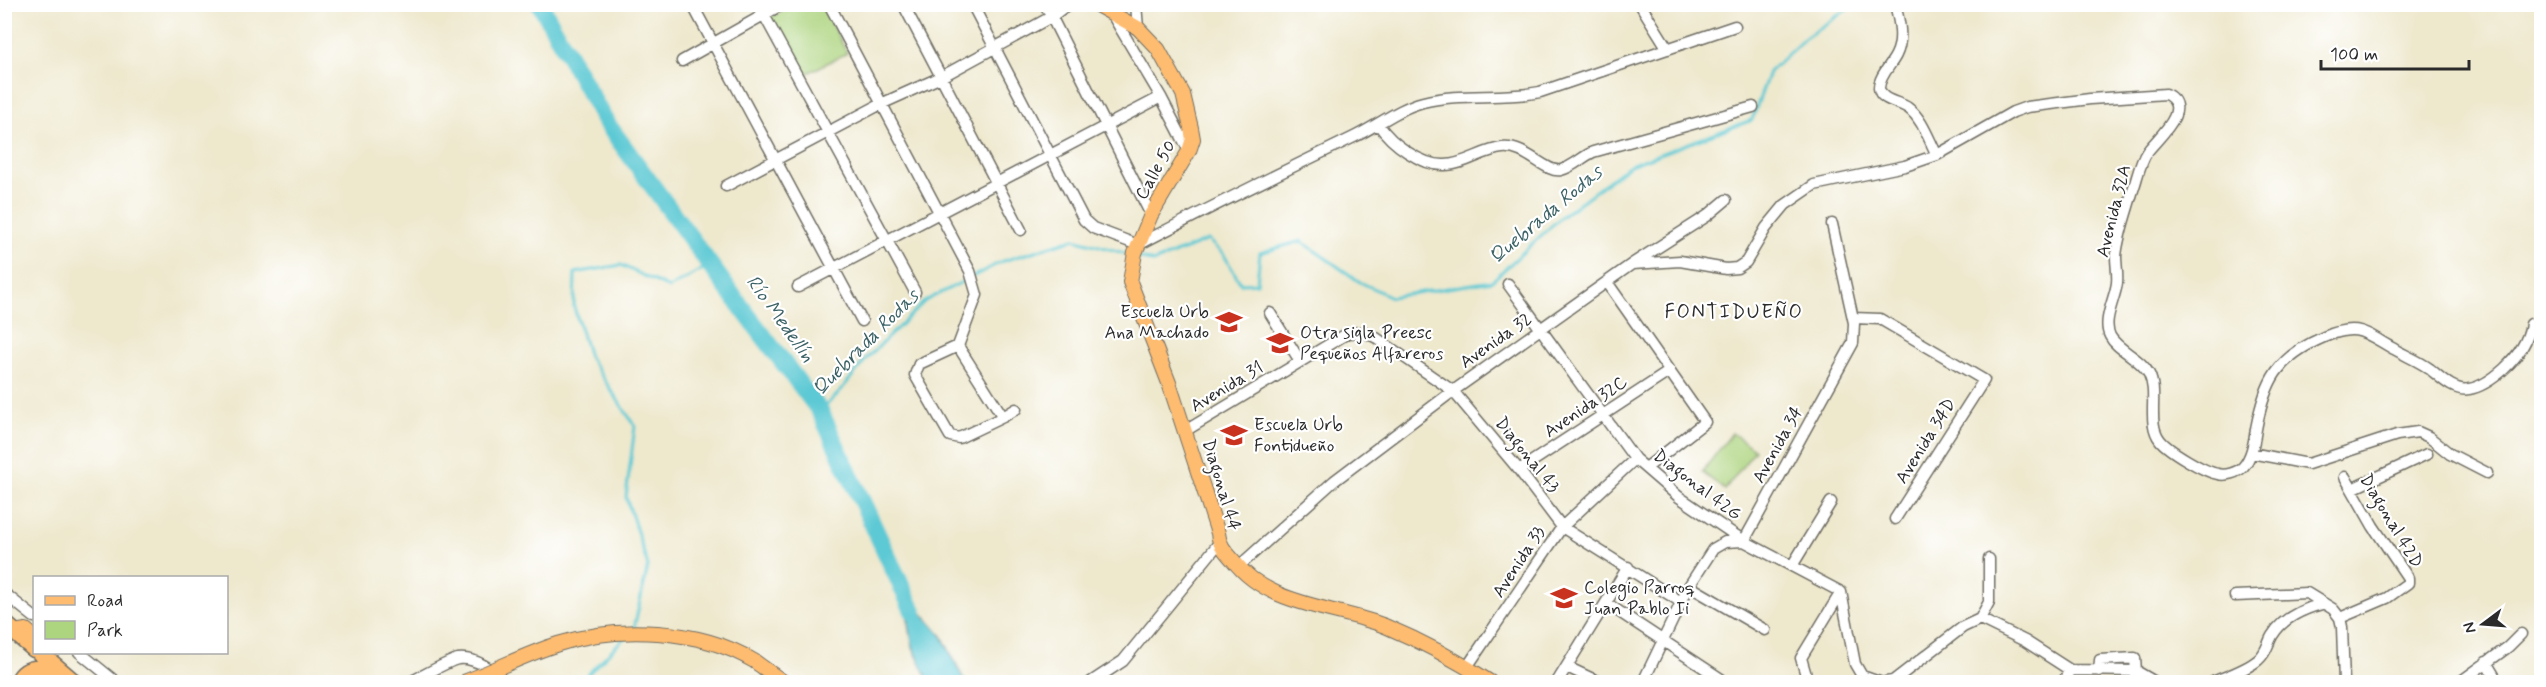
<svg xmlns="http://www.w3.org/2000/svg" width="2546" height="687" viewBox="0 0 2546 687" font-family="Mynerve,sans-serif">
	<rect width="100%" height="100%" fill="#fff"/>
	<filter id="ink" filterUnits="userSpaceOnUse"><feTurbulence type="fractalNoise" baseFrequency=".0167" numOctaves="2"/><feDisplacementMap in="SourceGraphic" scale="12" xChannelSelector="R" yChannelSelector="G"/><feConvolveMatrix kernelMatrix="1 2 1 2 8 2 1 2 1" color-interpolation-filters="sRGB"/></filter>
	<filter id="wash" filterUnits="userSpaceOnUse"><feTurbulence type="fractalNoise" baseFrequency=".008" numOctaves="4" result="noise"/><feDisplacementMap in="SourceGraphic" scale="24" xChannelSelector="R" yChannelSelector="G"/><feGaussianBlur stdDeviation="1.35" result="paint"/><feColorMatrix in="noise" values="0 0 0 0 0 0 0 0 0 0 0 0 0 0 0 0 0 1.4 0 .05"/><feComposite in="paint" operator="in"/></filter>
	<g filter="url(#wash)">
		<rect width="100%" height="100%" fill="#eee8cd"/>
		<path fill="#add47f" stroke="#6c8055" stroke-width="1.5" d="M796 5H822L847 53 802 76 770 17Z
			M1732 433 1755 450 1725 490 1702 472Z"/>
		<path fill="#5dc9d4" stroke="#447a80" stroke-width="1.5" d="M903 591 942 636 965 682H929L913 647Z"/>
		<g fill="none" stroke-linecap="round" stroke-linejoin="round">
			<path stroke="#5dc9d4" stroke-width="3" d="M1137 257 1153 262 1208 240 1224 255 1241 284 1257 283 1260 253 1301 241 1360 282 1391 297 1492 281 1561 217 1630 165 1752 120 1769 72 1805 38 1855 4
				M820 411 838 394 866 359 925 301 1003 261 1074 239 1131 255
				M634 628 648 566 626 497 635 426 589 357 574 307 575 273 621 265 669 288 710 265
				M580 682 625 637"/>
			<path stroke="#5dc9d4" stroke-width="18" d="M540 4 605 121 727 288 820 411 913 611"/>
		</g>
	</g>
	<g filter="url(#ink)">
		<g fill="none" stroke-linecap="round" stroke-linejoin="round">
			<g stroke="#6f6d64" stroke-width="13">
				<path id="minor" d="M692 4 862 321
					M758 4 915 292
					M829 4 970 271 977 295 958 346 919 364 915 375 950 436 959 438 1003 417
					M903 4 1021 230
					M972 4 1084 220 1093 228 1138 245C1210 207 1282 172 1354 137 1377 126 1399 108 1423 102 1462 92 1501 100 1540 92L1735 26
					M1045 4 1151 215
					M1136 4 1138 28
					M1640 4 1668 49
					M1895 4C1899 20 1904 39 1896 55 1892 64 1879 76 1879 88 1880 101 1900 102 1908 108 1922 118 1929 140 1937 155
					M1113 16 1161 97 1189 151
					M682 61 783 4
					M1379 125C1391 143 1421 166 1445 165 1464 165 1483 150 1502 148 1526 145 1546 174 1561 170 1573 167 1582 157 1593 152L1753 107
					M726 186 881 104 941 77 1051 17 1068 4
					M1632 264 1680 261 1726 269 1737 268 1746 262 1766 228 1785 205 1814 185 1905 166 1937 155 2013 112 2027 107 2090 99 2166 94C2194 109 2157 138 2147 152 2140 162 2137 179 2133 190 2127 211 2118 235 2116 256 2116 265 2118 274 2117 283 2115 299 2102 321 2110 336 2117 350 2141 358 2149 374 2159 394 2146 422 2160 440 2168 450 2204 472 2218 474 2225 476 2237 473 2243 467 2252 457 2254 442 2256 429 2265 381 2277 357 2324 337 2358 322 2365 333 2394 349 2406 356 2419 361 2430 369 2440 377 2454 392 2469 389 2482 387 2494 378 2504 369 2517 357 2528 341 2531 324
					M1607 282 1705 422 1646 468
					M1508 284 1635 459 1679 497 1744 541 1841 592 1855 664 1862 676 1879 682
					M798 287 1161 97
					M1270 313 1300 361
					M1853 318 1880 319 1984 380 1895 519
					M958 346 1003 417 1016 409
					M1185 431 1348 333 1364 332 1375 337 1453 391 1519 470 1562 527 1681 602
					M2251 453 2308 464 2397 435 2418 432 2429 437 2450 454 2487 473
					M1519 470 1670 371
					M2352 489 2427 454
					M1792 566 1831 502
					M1238 567 1334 481 1453 391 1632 264 1707 216 1726 200
					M1689 586 1765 630
					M4 593 34 617
					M2235 596 2307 593 2333 609 2340 618 2342 627 2344 682
					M1606 603 1721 679
					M2340 618 2387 598 2408 583V578L2373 526 2345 477
					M1980 619 2025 641 2070 670 2136 671 2155 682
					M79 652 116 682
					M2486 662 2498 682
					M1467 667 1562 527 1635 459
					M1567 667 1599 682
					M2099 671 2100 660 2135 658 2136 671
					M410 682C421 677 448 661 458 659 475 657 494 670 504 682
					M1091 682 1123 661 1219 543
					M1557 682 1628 567
					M1643 682 1689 586 1713 549 1725 542 1744 541 1853 343 1854 323 1832 224
					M1808 682 1801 658 1841 592
					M1886 682 1893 681 1963 627 1980 619 1989 602V559
					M2063 682 2070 670
					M2213 682C2227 676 2246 670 2258 660 2267 652 2267 645 2272 636 2282 619 2303 609 2322 604
					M2460 682 2508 647 2521 634"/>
			</g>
			<g stroke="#6f6d64" stroke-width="16">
				<path id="major" d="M1095 4 1138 28 1158 49 1183 94 1191 128 1193 139 1189 151 1151 215 1135 253 1130 282 1169 383 1218 533C1219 545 1225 551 1233 560 1269 607 1334 606 1385 626 1421 641 1458 661 1490 682
					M14 632 26 630 34 637"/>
			</g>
			<g stroke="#6f6d64" stroke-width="19">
				<path id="highway" d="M4 623 34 649
					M39 652 74 682
					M18 682C27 662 48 669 65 675"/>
			</g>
			<use href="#minor" stroke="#fff" stroke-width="10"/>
			<use href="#major" stroke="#febc70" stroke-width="14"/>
			<use href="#highway" stroke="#febc70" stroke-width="16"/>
			<g stroke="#6f6d64" stroke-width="16" stroke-linecap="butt">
				<path id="major-bridge" d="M464 682C495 670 526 654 558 644 617 625 699 628 754 661 764 668 774 676 784 682"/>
			</g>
			<use href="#major-bridge" stroke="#febc70" stroke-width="14"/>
		</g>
	</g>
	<defs>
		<g id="school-bare" transform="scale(2.07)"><path d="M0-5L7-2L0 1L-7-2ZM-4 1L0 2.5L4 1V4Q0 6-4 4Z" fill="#c8321e" stroke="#fff" stroke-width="2.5" paint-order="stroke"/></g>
	</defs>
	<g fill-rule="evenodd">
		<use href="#school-bare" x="1229" y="322"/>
		<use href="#school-bare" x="1280" y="343"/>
		<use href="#school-bare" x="1234" y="435"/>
		<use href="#school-bare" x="1564" y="598"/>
	</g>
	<g text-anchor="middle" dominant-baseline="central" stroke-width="4.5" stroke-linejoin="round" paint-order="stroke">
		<g font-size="18" fill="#2b2b2b" stroke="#fff">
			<text transform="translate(1156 170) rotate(-61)">Calle 50</text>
			<text transform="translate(2114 211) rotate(-76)">Avenida 32A</text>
			<text transform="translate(1496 341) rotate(-35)">Avenida 32</text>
			<text transform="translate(1227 387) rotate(-31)">Avenida 31</text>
			<text transform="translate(1586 407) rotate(-34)">Avenida 32C</text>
			<text transform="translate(1926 441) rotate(-58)">Avenida 34D</text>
			<text transform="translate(1778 445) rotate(-61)">Avenida 34</text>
			<text transform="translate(1527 455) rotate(51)">Diagonal 43</text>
			<text transform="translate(1221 485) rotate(73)">Diagonal 44</text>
			<text transform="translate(1697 485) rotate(37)">Diagonal 42G</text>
			<text transform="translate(2391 521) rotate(59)">Diagonal 42D</text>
			<text transform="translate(1519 562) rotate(-57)">Avenida 33</text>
		</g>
		<g font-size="18" fill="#2b2b2b" stroke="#fff" text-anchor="start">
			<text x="1209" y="312" text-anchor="end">Escuela Urb<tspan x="1209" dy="21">Ana Machado</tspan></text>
			<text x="1300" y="333">Otra sigla Preesc<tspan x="1300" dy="21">Pequeños Alfareros</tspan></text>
			<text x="1254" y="425">Escuela Urb<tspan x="1254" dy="21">Fontidueño</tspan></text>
			<text x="1584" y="588">Colegio Parroq<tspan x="1584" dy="21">Juan Pablo Ii</tspan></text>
		</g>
		<g font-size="20" font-style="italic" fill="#3c6266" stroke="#fff">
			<text transform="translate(1546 215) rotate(-40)">Quebrada Rodas</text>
			<text transform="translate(780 319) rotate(54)">Río Medellín</text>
			<text transform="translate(866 343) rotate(-45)">Quebrada Rodas</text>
		</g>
		<g font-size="20" letter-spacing="1.5" fill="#2b2b2b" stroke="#fff">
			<text x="1734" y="312">FONTIDUEÑO</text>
		</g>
	</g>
	<rect width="2546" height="687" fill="none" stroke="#fff" stroke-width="24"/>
	<rect x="33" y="576" width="195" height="78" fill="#ffffff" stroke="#aaaaaa" stroke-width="1.5"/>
	<rect x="45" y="596" width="30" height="9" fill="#febc70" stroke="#aaaaaa" stroke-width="1.5"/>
	<text x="87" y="606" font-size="18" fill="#2b2b2b">Road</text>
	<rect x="45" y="621" width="30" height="18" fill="#add47f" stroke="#aaaaaa" stroke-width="1.5"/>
	<text x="87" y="636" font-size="18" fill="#2b2b2b">Park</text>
	<g transform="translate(2483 624) rotate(254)" stroke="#ffffff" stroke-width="4.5" paint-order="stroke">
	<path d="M0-4.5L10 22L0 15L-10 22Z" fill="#2b2b2b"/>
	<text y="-9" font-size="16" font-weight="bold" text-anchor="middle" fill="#2b2b2b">N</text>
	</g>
	<path d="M2321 60v9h148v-9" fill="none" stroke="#2b2b2b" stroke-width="3"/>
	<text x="2330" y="60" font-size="18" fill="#2b2b2b" stroke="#ffffff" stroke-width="4.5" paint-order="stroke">100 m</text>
</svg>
